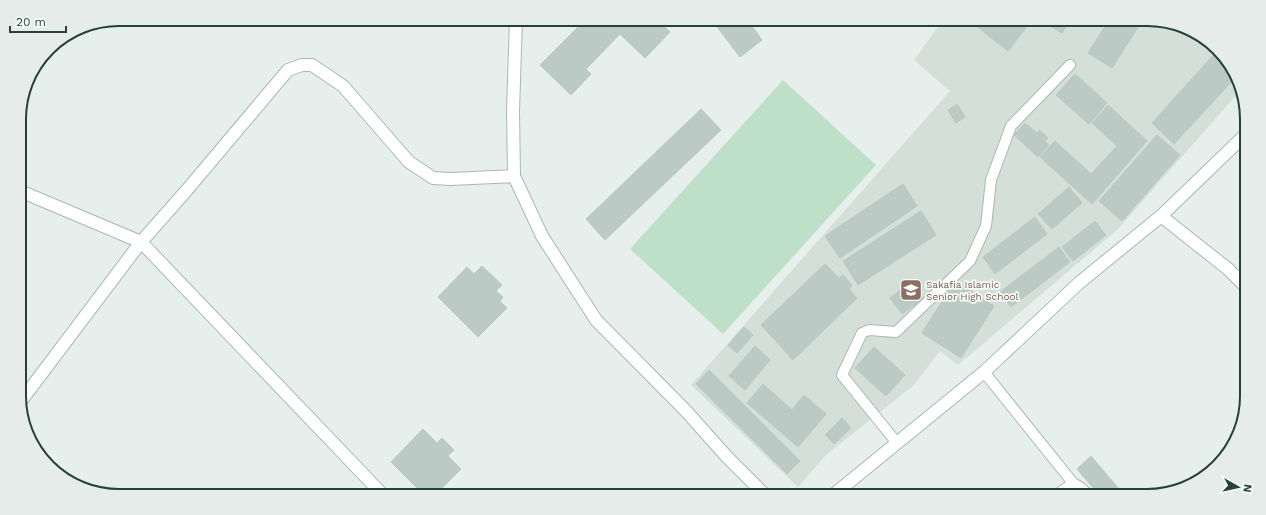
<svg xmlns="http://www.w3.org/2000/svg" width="1266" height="515" viewBox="0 0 1266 515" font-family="'Work Sans',sans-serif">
	<rect width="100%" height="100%" fill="#e6efeb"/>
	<path fill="#d4dfda" d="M944 19H1147L1180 24 1226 58 1240 91 1118 229 958 365 940 351 914 385 826 455 798 487 691 385 950 91 914 60Z"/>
	<path fill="#bfe0c8" d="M783 80 876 165 723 334 630 249Z"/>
	<path fill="#bbcac4" stroke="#b8c9c2" d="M586 19H657L670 32 645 58 620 34 586 69 591 74 571 95 540 65Z
		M711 19H747L762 40 740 57Z
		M972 19H1014L1026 28 1008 51 970 21Z
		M1039 19H1071L1062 33Z
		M1110 19H1143L1112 68 1088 53Z
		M1217 51 1226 58 1235 78 1174 144 1152 123Z
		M1075 74 1107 103 1089 124 1056 95Z
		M957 104 965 117 956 123 948 110Z
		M1108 105 1147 141 1092 204 1040 157 1055 141 1091 174 1117 146 1092 123Z
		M701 109 721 130 605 240 586 219Z
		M1025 123 1037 133 1040 130 1048 138 1045 141 1049 145 1038 157 1014 135Z
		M1157 135 1180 155 1122 221 1099 201Z
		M903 184 917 206 840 258 825 236Z
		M1069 187 1082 203 1052 229 1038 214Z
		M921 211 936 235 858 285 843 261Z
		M1035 217 1047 234 995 274 983 257Z
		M1095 221 1106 235 1073 261 1062 247Z
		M1059 247 1070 262 1011 307 1000 292Z
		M825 264 839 278 843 275 852 285 849 289 857 298 793 360 761 325Z
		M482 266 502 285 496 291 503 297 500 301 507 308 478 337 438 297 467 267 474 274Z
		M955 281 994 306 961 358 922 333Z
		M911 282 923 299 902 314 890 298Z
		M744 327 753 335 737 353 728 345Z
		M755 346 770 360 745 390 729 376Z
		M874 347 905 375 886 396 855 368Z
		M709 370 800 461 787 474 696 384Z
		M763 384 792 410 804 395 826 414 798 447 747 403Z
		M842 418 851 428 834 444 825 435Z
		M423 429 437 443 442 438 454 450 448 456 461 469 434 496H425L391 462Z
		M1091 456 1125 496H1100L1077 469Z"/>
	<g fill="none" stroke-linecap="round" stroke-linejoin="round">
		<g stroke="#a8b8b2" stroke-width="12">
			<path id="service" d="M984 372 1073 483
				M897 443 842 375 862 333 869 330 896 332 970 261 986 226 991 180 1011 126 1070 65
				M1055 496 1073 483 1080 487 1090 496"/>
		</g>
		<g stroke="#a8b8b2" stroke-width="14">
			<path id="minor" d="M516 19 513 111 514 176 542 236 596 320 686 411 727 457 766 496
				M20 191 141 242 384 496
				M1161 216 1228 269 1244 285
				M21 401 141 242 186 191 288 70 302 65H312L343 86 409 162 433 178 451 179 514 176
				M832 496 984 372 1079 283 1161 216 1246 134"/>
		</g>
		<use href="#service" stroke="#fff" stroke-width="10"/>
		<use href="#minor" stroke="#fff" stroke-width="12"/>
	</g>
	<defs>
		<g id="school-square" transform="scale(1.15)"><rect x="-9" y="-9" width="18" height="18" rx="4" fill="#8d6e63" stroke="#f7fbf9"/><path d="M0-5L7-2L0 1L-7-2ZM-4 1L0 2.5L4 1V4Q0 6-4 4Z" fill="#fff"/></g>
	</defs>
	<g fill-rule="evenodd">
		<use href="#school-square" x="911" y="290"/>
	</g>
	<g text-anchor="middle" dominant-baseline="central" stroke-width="3.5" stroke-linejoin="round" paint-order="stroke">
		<g font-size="10" fill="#785e54" stroke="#f7fbf9" text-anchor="start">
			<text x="926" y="284">Sakafia Islamic<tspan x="926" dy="12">Senior High School</tspan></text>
		</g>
	</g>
	<path d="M0 0H1266V515H0ZM119 26H1147A93 93 0 0 1 1240 119V396A93 93 0 0 1 1147 489H119A93 93 0 0 1 26 396V119A93 93 0 0 1 119 26Z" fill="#e6ecea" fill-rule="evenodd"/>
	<path fill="none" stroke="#24423a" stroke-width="2" d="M119 26H1147A93 93 0 0 1 1240 119V396A93 93 0 0 1 1147 489H119A93 93 0 0 1 26 396V119A93 93 0 0 1 119 26Z"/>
	<g transform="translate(1238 487) rotate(98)" stroke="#f7fbf9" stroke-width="3" paint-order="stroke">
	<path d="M0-3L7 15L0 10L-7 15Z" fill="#24423a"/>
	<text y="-6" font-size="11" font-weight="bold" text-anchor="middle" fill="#24423a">N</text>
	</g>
	<path d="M10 26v6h56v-6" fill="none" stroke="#24423a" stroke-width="2"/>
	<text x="16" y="26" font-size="12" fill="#24423a" stroke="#f7fbf9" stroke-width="3" paint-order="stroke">20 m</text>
</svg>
